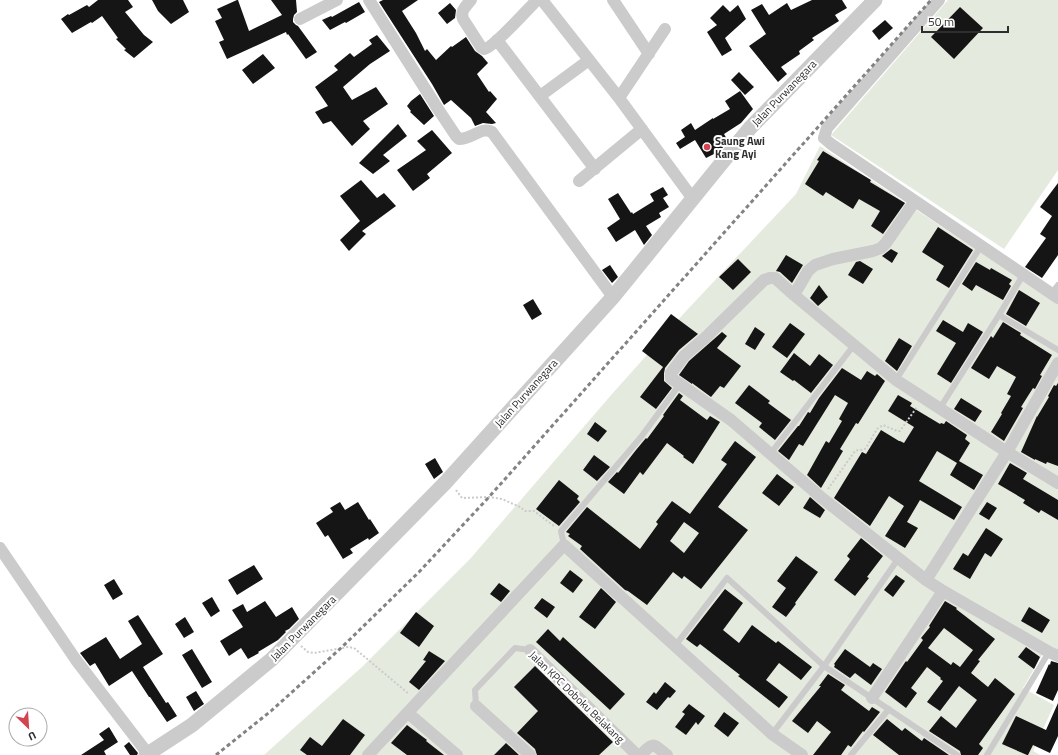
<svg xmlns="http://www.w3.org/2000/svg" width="1058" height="755" viewBox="0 0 1058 755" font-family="'Titillium Web',sans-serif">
	<rect width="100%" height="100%" fill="#fff"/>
	<path fill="#e5eade" d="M948 0H1058V170L1004 249 831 135Z
		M820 146 1058 304V651L1048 645 1023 688 1054 705 1033 751 1040 755H264L363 666 470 559 612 394 687 310 796 194Z"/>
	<path fill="#151515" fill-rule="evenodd" d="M98 0H128L133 7 125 12 144 35 153 42 134 58 124 50 126 49 116 39 118 38 102 16 92 23 91 22 72 33 61 19 68 14 69 15 87 5 89 7Z
		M152 0H183L189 12 171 24 158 11Z
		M237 0H238L249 31 282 15 271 0H296L297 12 294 15 293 19V22L296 25 298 26 317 52 306 59 288 34 287 35 286 32 227 59 219 42 224 40 215 21 222 18 217 9Z
		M383 0H418L402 11 416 33 425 51 427 49 436 60 451 46 452 47 466 37 475 51 482 56 488 63 477 74 489 92 490 91 497 99 486 112 496 123 492 124 483 123 475 126 471 118 451 100 444 105 432 84 379 2Z
		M812 0H842L847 8 835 15 839 21 812 38 814 40 799 51 800 54 781 67 787 74 778 82 749 46 766 34 751 10 762 4 769 15 787 3 791 10Z
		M359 2 365 12 346 23 345 22 330 30 322 20 331 16 332 17Z
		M450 3 456 10 455 18 447 24 438 13Z
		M723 5 730 12 738 5 746 19 725 38 732 50 722 56 707 32 717 25 710 18Z
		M960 7 983 28 954 59 931 37Z
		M885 20 893 28 879 40 872 31Z
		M377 35 390 51 370 64 343 87 352 100 376 87 388 104 363 121 370 129 352 146 331 121 323 124 315 112 328 106 315 87 338 70 334 66 350 53 354 57 372 44 369 40Z
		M263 54 275 68 253 84 242 70Z
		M739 72 754 87 745 95 731 80Z
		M740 91 753 109 741 123 724 134 728 141 720 151 706 158 695 140 680 149 676 143 685 137 681 130 691 123 695 130 713 118V119L730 109 725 101Z
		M420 94 434 116 424 125 410 112 411 111 407 106 411 101Z
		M398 124 407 136 383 155 390 161 373 174 359 163Z
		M432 130 452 153 427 174 430 178 413 191 397 170 426 150 417 141Z
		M823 151 871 180 870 182 905 203 883 234 871 226 880 211 859 199 853 209 826 192 823 196 805 184 819 161 817 160Z
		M361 180 377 198 384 193 396 206 362 231 366 234 349 251 340 240 360 221 340 196Z
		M1058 183V255L1042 278 1025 267 1046 238 1040 234 1052 216 1040 207Z
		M663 187 668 195 663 198 669 207 659 213 661 217 646 226 652 235 644 245 635 230 616 242 607 228 620 219 608 199 618 193 631 213 632 212 633 214 654 201 650 194Z
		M938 227 973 250 949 288 936 280 944 266 922 252Z
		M891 249 898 253 892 263 882 256Z
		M786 255 803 265 792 283 780 272 776 271Z
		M738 259 751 272 733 290 719 277Z
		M860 261 873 269 863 284 848 275 856 262Z
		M976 262 990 270 991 268 1012 280 1009 284 1011 286 1003 300 976 285 972 291 962 284Z
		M610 265 618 277 612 283 602 270Z
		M819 285 828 297 818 306 810 298Z
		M1019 290 1040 303 1026 326 1006 314Z
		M533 299 542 314 532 320 523 305Z
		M671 314 698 334 679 350 665 368 664 373V381L672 388 656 409 640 397 663 367 642 351Z
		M943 320 963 332 968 323 983 332 951 383 937 374 956 343 936 331Z
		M1003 322 1021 333 1020 335 1052 355 1040 375 1042 376 1035 389 1033 388 1021 407 1023 408 1004 441 991 432 1002 414 1001 413 1011 396 1007 394 1016 377 997 366 989 379 971 368 991 336 993 338Z
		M790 323 805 334 787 358 772 347Z
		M755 327 765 334 755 350 745 344Z
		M722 332 727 336 717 348 741 366 724 388 720 386 711 397 692 383V384L679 375 689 361Z
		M899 338 912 346 897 371 885 361Z
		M794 353 810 366 819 354 833 365 811 393 794 380 793 381 780 372Z
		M842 368 861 380 867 371 875 376 877 374 885 381 858 424 856 423 840 449 843 451 821 488 807 475 826 441 829 443 842 421 839 419 848 403 835 395 803 446 799 444 789 460 778 451 798 426H799L808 412 810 413 819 398Z
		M1058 383V466L1047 462 1046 464 1035 459V460L1021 452 1037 416V417L1049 397 1048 396 1054 385 1056 386Z
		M749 385 770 401 768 403 791 420 775 440 759 427 762 423 735 403Z
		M679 393 683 396 680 400 707 420 710 416 720 422 693 464 683 457 684 456 667 443 643 475 640 472 624 494 608 482 617 472 618 473 636 450 646 438 647 439 664 416 663 415Z
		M898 395 912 403 910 406 940 424 941 423 944 424 946 421 967 435 965 439 970 443 959 461 983 475 974 490 950 475 957 463 937 451 919 481 962 507 954 520 920 500 907 522 918 528 905 548 885 536 904 506 889 496 870 526 834 498 862 452 866 454 881 430 899 441H900L904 443 914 427 888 411Z
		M961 398 982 411 975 422 954 409Z
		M595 422 607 431 598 442 587 434Z
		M735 441 756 457 718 507 748 530 701 589 684 576 682 579 673 572 647 605 628 591 625 590 580 549 582 546 568 536 570 534 566 532 587 507 640 549 658 524 656 522 672 501 690 514 727 464 721 460ZM684 522 699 533 684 553 670 541Z
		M594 455 610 467 597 481 583 470Z
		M435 458 443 472 434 479 425 464Z
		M1010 463 1027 473 1023 479 1058 500V520L1041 510 1039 513 1023 503 1025 500 998 484Z
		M777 474 794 487 779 506 762 493Z
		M559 480 579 496 577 499 580 502 559 526 536 509Z
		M810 497 825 510 820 518 803 508Z
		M340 502 345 510 358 502 369 520 370 519 379 533 369 540 368 538 350 549 353 553 343 559 328 535 325 537 316 523 333 512 330 508Z
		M987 502 997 508 989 520 979 514Z
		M986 528 1003 539 991 557 985 553 970 579 953 569 963 553 968 556Z
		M861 538 883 556 867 577 869 578 855 596 834 580 850 559 847 556Z
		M796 556 818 572 795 603 796 604 786 617 772 607 786 588 777 581Z
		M254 565 263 579 237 595 228 580Z
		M570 570 583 580 573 593 560 583Z
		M896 575 905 581 893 597 884 590Z
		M114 579 123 594 113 600 104 585Z
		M499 583 510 591 501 602 490 594Z
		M601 588 616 602 595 629 579 617Z
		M725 589 743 603 723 630 739 643 752 625 776 643 778 641 812 667 801 680 779 663 766 680 788 697 779 708 738 676 740 675 700 644 697 647 686 639Z
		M212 597 220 611 211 617 202 603Z
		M542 598 555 607 547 618 534 608Z
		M265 601 276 617 292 607 299 619 289 629 285 631 286 632 278 640 258 652 259 653 248 659 241 648 229 656 220 641 243 627 232 610 243 604 247 612Z
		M945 601 957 608 956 609 995 639 978 660 980 661 971 673 988 687 995 678 1015 694 979 744 983 748 978 755H961L960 751 929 731 941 716 956 728 977 700 959 686 940 711 927 702 943 681 940 679 941 678 927 667 911 688 917 693 906 708 885 692 906 661 907 662 923 640 921 638 930 627 929 626ZM944 628 973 650 960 667 953 662 951 665 928 648Z
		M1029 607 1050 620 1042 633 1021 621Z
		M416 612 434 626 419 647 400 633Z
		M138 615 163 654 143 667 166 703 168 702 177 716 167 722 150 697H149L132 671 109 686 95 663 90 666 80 653 106 637 120 659 142 644 128 621Z
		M185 617 194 632 184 638 175 624Z
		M548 629 560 641 563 637 625 694 610 710 536 642Z
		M1026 647 1040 657 1034 669 1018 657Z
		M192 649 212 682 202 688 182 655Z
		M845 649 870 667 873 663 882 669 871 685 855 673 850 678 834 667 835 665 834 664Z
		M429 651 445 661 419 690 409 682 426 661 423 660Z
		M1051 661 1058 663V690L1053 701 1036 693 1049 664 1050 665Z
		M535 666 613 742 599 755H537L535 749 517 733 538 711 514 687Z
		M828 674 845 685 841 690 869 711 872 707 880 712 864 732 863 731 851 747 848 745 841 755H813L831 732 817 721 808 733 792 721 821 686H819Z
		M665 682 676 691 670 698 668 697 657 710 646 702 654 692 656 694Z
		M196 691 204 704 194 711 186 697Z
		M1058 703V736L1050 753 1033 745 1028 755H1027L1002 744 1016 716 1046 730Z
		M689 704 705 716 698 725 696 722 686 735 675 727 685 714 682 712Z
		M724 712 739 723 728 737 714 726Z
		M343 719 365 735 350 755H307L300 750 310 737 322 746Z
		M887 719 902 731 905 728 922 741 924 738 949 755H899L873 735Z
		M407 725 427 740 426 741 444 755H407L391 743Z
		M109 727 118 742 104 751 106 755H81L104 740 99 734Z
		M129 742 138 753 137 755H130L124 746Z
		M506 743 519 755H494Z"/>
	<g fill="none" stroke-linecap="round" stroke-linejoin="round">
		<path stroke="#cbcbcb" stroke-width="2" stroke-dasharray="2 2" stroke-linecap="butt" d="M828 489 855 451C859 449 863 451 866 448L877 429 883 425 897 431H900L917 407
			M456 490 462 498 489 497 502 499 520 507 525 511H534L554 526
			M301 646 308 652 314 653 348 647 354 648 409 694"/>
		<path stroke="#cbcbcb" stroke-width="6" d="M1051 294 1058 285
			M999 315 1058 350
			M896 380 981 246
			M940 408 999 315 1023 275
			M771 453 854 345
			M564 545 561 531 641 437 680 384
			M675 646 727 578 824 666 957 755
			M476 706 475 690 515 648 530 650
			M772 734 824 666 898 559
			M851 755 889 709
			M987 755 1049 652"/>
		<path stroke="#cbcbcb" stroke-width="12" d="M369 0 438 109 456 136 459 139C472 139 482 126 492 132L613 297
			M471 0C466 6 460 11 463 19L481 47 484 49C493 48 528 9 537 0
			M542 0 619 98 693 199
			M613 0 649 54
			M939 0 827 128 824 138 831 144 1058 298
			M300 19 337 0
			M497 40 595 169
			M540 96 589 60
			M619 98 665 29
			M579 181 642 129
			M915 201 886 243 881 248 873 251 833 259 815 265 808 271 794 295 896 380 1007 452 1058 483
			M794 295 775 278H770L764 280 706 337 684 356 671 373V378L731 420 822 498 926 580 943 591 1049 652 1058 656
			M0 548 76 660 148 754
			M926 580 1007 452 1058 363
			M530 650 637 755
			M872 698 943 591
			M476 706 530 755
			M408 713 457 755
			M368 755 564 545 772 734 802 755
			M641 755C654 741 653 744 667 755"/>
		<path stroke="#cbcbcb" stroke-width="15" d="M146 755 192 725 272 659 445 483 613 297 750 128 875 0"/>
		<path stroke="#838383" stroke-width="3" stroke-dasharray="4 3" stroke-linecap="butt" d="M216 755 271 711 341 648 419 572 489 497 931 0"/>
	</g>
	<circle fill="#d34350" stroke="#fff" stroke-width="1.5" cx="707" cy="147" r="4"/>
	<g text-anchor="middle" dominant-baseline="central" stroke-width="4" stroke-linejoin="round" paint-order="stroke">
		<g font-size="11" fill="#2e2e2e" stroke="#fff">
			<text transform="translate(784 93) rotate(-46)">Jalan Purwanegara</text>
			<text transform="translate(526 393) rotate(-48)">Jalan Purwanegara</text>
			<text transform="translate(303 628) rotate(-45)">Jalan Purwanegara</text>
			<text transform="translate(577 697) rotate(44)">Jalan KPC Doboku Belakang</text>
		</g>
		<g font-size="11" font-weight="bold" fill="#2e2e2e" stroke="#fff" text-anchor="start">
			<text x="715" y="141">Saung Awi<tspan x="715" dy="13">Kang Ayi</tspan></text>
		</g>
	</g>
	<g transform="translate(28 727) rotate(155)"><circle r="19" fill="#ffffff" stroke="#ababab"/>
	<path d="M0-3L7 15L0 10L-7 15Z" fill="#d34350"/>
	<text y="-6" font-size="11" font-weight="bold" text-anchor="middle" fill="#2e2e2e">U</text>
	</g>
	<path d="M922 26v6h86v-6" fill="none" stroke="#2e2e2e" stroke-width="2"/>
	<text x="928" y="26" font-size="12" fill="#2e2e2e" stroke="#ffffff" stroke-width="3" paint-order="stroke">50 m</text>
</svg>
